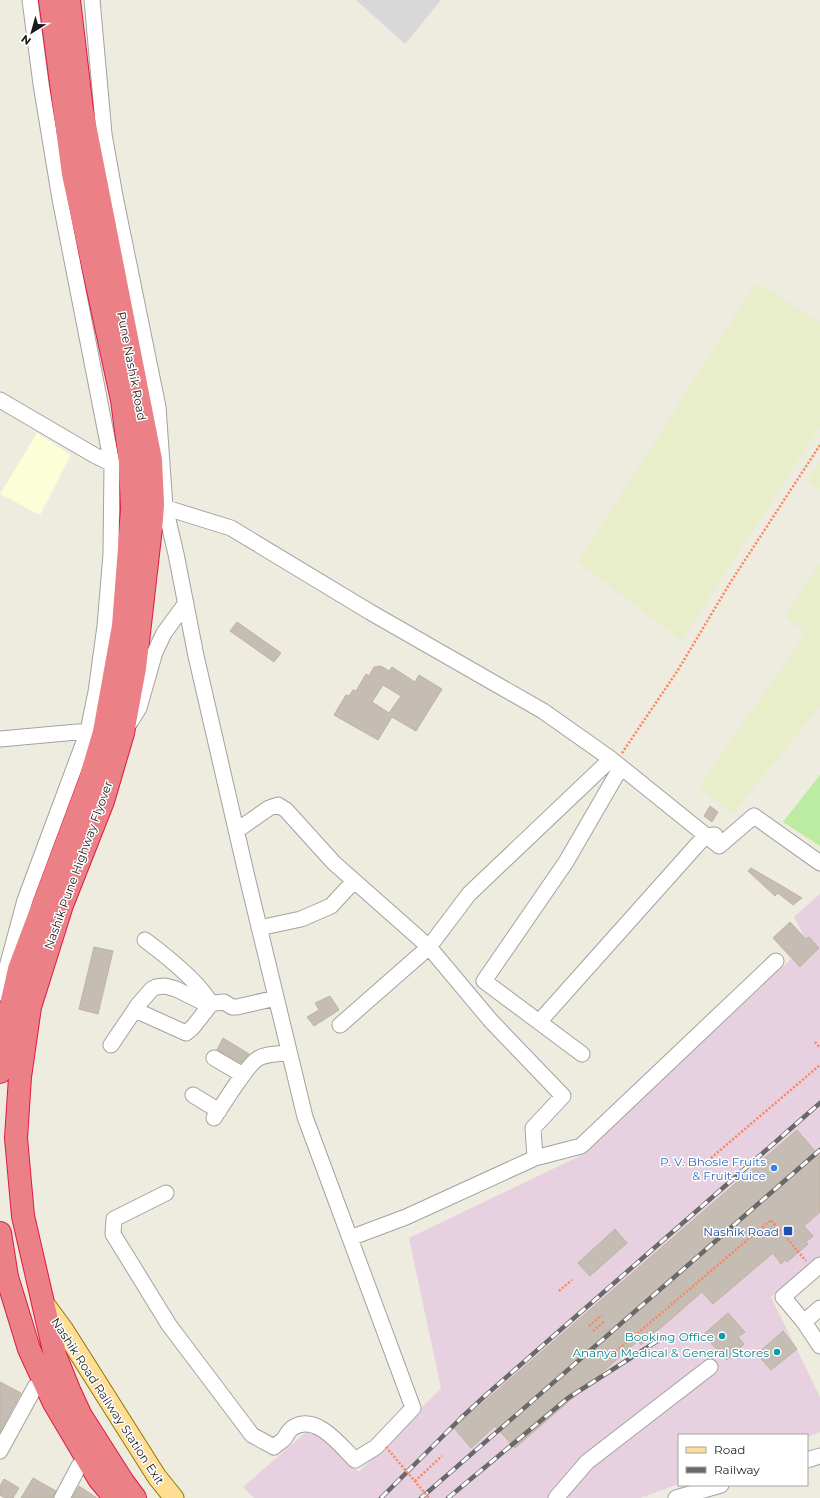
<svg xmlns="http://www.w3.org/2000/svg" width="820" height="1498" viewBox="0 0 820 1498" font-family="Montserrat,sans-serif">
	<rect width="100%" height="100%" fill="#eeebdf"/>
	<path fill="#d9d8d8" d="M356 0H441L405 44Z"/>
	<path fill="#e7d1e0" d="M820 894V1257L771 1297 820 1397V1432L807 1437V1435H679V1484L640 1498H254L243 1487 312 1427 359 1472 441 1388 409 1238 582 1155 808 943 794 917Z"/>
	<path fill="#faffd7" d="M37 433 71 455 40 515 0 494Z"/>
	<path fill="#e7eec9" d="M756 283 820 322V426L682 640 578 562Z
		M820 460V490L807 480Z
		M820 564V706L733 813 699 788 805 633 785 616Z"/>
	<path fill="#bceca1" d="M820 775V846L783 822Z"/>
	<path fill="#c5bdb3" stroke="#c0b2a1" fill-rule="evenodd" d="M237 622 281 653 274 662 230 631Z
		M381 666 389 671 392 667 415 682 419 675 442 689 416 731 392 717 378 740 334 715 346 695 349 696 353 690 356 691 366 674 369 676 374 667ZM383 685 401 696 389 713 372 702Z
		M710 806 718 812 712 822 704 816Z
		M751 868 782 886 802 898 793 905 778 893 775 896 748 871Z
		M790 922 806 939 809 937 819 948 800 967 773 938Z
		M94 947 113 951 98 1014 79 1009Z
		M330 996 339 1010 314 1026 307 1017 319 1010 315 1003Z
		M223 1038 249 1054 241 1063 217 1050Z
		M797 1130 820 1157V1212L804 1226 813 1236 806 1242 808 1244 787 1262 785 1260 781 1264 773 1253 713 1304 702 1292 641 1345 638 1341 515 1448 495 1426 471 1448 454 1428Z
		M615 1229 627 1243 590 1276 578 1263Z
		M728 1313 745 1332 738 1337 744 1344 727 1360 703 1335Z
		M783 1331 797 1349 771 1370 757 1354Z
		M0 1382 21 1393 0 1432Z
		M33 1478 56 1491 53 1498H21Z
		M4 1479 19 1488 13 1498H5L0 1495V1486Z
		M79 1486 97 1498H72Z"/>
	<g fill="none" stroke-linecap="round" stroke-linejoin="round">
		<g stroke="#a2a2a2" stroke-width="17">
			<path id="minor" d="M92 0 104 134 115 196 158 407 165 507 176 554 196 656 247 877 305 1117 413 1408 376 1447 355 1460C340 1445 317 1414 294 1427 289 1429 287 1435 284 1439 281 1442 277 1444 274 1447L252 1435 169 1325 113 1234 114 1219 166 1193
				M0 400 94 455 112 464
				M157 505 231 528 370 612 543 711 611 759 719 846 754 816 820 863
				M127 727 139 708 155 652 164 633 186 603
				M0 739 88 731 97 732
				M236 831 269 808 278 805 286 810 334 863 429 947 340 1025
				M259 928 301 919 331 906 354 881
				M0 993 25 900 88 731 96 692 105 626 111 554 112 464 60 199 41 84 30 0
				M135 1010 186 1033 193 1027 211 1004C200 982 165 955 145 940
				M539 1022 705 836 715 835
				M111 1045 138 1005 152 989 156 987 165 986 176 989 206 1004 224 1002 232 1007H237L276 998
				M582 1054 484 981 566 862 621 767
				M214 1058 243 1075
				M193 1095 219 1111
				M214 1118C222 1106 248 1063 259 1058 268 1053 279 1054 289 1053
				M535 1158 581 1146 776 961
				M350 1238 406 1217 535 1158 533 1128 563 1096 491 1021 429 947 469 894 611 759
				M820 1265 783 1297 804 1322 820 1346
				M804 1322 820 1308
				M0 1451 35 1387
				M807 1460 820 1456
				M62 1498 79 1466
				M556 1498 587 1462 710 1367
				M676 1498 721 1485"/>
		</g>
		<g stroke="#927400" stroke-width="21">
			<path id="major" d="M44 1303 64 1330 157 1477 174 1498"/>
		</g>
		<g stroke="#e01844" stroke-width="24">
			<path id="highway" d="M69 0 82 110 151 460 153 504 152 519 135 668 123 733 103 801 62 905 30 1007 20 1077 16 1138 23 1216 55 1355 69 1390 81 1416 123 1482 135 1498
				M0 1072 6 1028 19 969 89 783 104 732 123 626 132 509 130 461 122 400 73 174 50 0
				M0 1233 7 1277 29 1349 54 1403 99 1479 115 1498"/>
		</g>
		<path stroke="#ff835f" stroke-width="2.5" stroke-dasharray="2 2" stroke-linecap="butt" d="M622 753 678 670 730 583 820 445
			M815 1042 820 1048
			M711 1158 820 1065
			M559 1291 572 1280
			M589 1326 602 1315
			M593 1331 605 1321
			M613 1354 771 1220 806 1261
			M415 1481 442 1456"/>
		<use href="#minor" stroke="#fff" stroke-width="15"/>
		<use href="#major" stroke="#ffde93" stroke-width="19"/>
		<use href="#highway" stroke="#eb8187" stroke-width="22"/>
		<g stroke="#696969" stroke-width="4.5">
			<path id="rail" d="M381 1498 461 1418 486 1395 820 1103
				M421 1498 820 1150
				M448 1498 568 1398 662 1338"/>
		</g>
		<use href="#rail" stroke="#fff" stroke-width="3" stroke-dasharray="9" stroke-linecap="butt"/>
		<path stroke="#ff835f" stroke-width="2.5" stroke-dasharray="2 2" stroke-linecap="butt" d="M386 1447 429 1498"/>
	</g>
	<circle fill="#3f7fe0" stroke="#fff" stroke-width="1.5" cx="774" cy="1168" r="4"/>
	<rect fill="#1a4fb4" stroke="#fff" stroke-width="1.5" x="783" y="1226" width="10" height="10" rx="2"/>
	<g fill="#0f9aa8" stroke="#fff" stroke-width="1.5">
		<circle cx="722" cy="1336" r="4"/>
		<circle cx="777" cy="1352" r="4"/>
	</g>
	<g text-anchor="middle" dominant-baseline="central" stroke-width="3" stroke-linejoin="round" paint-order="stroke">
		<g font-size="12" fill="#1b1b1b" stroke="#fff">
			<text transform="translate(132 366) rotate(79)">Pune Nashik Road</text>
			<text transform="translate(78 865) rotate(-70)">Nashik Pune Highway Flyover</text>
			<text transform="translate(108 1401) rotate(57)">Nashik Road Railway Station Exit</text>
		</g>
		<g font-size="12" fill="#366cbe" stroke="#fff" text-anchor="end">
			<text x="766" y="1161">P. V. Bhosle Fruits<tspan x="766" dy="14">&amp; Fruit Juice</tspan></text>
		</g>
		<g font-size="12" fill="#164399" stroke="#fff" text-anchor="end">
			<text x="779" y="1231">Nashik Road</text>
		</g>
		<g font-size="12" fill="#0d838f" stroke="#fff" text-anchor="end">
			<text x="714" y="1336">Booking Office</text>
			<text x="769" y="1352">Ananya Medical &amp; General Stores</text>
		</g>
	</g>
	<rect x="678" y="1434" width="130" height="52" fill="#ffffff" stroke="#a4a4a4"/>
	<rect x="686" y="1447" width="20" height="6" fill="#ffde93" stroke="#a4a4a4"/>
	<text x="714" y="1454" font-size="12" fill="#1b1b1b">Road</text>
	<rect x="686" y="1467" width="20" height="6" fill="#696969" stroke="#a4a4a4"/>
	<text x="714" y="1474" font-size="12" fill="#1b1b1b">Railway</text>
	<g transform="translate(32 32) rotate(217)" stroke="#ffffff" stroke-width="3" paint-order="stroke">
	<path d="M0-3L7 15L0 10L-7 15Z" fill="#1b1b1b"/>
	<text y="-6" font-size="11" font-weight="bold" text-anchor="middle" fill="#1b1b1b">N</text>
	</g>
</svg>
